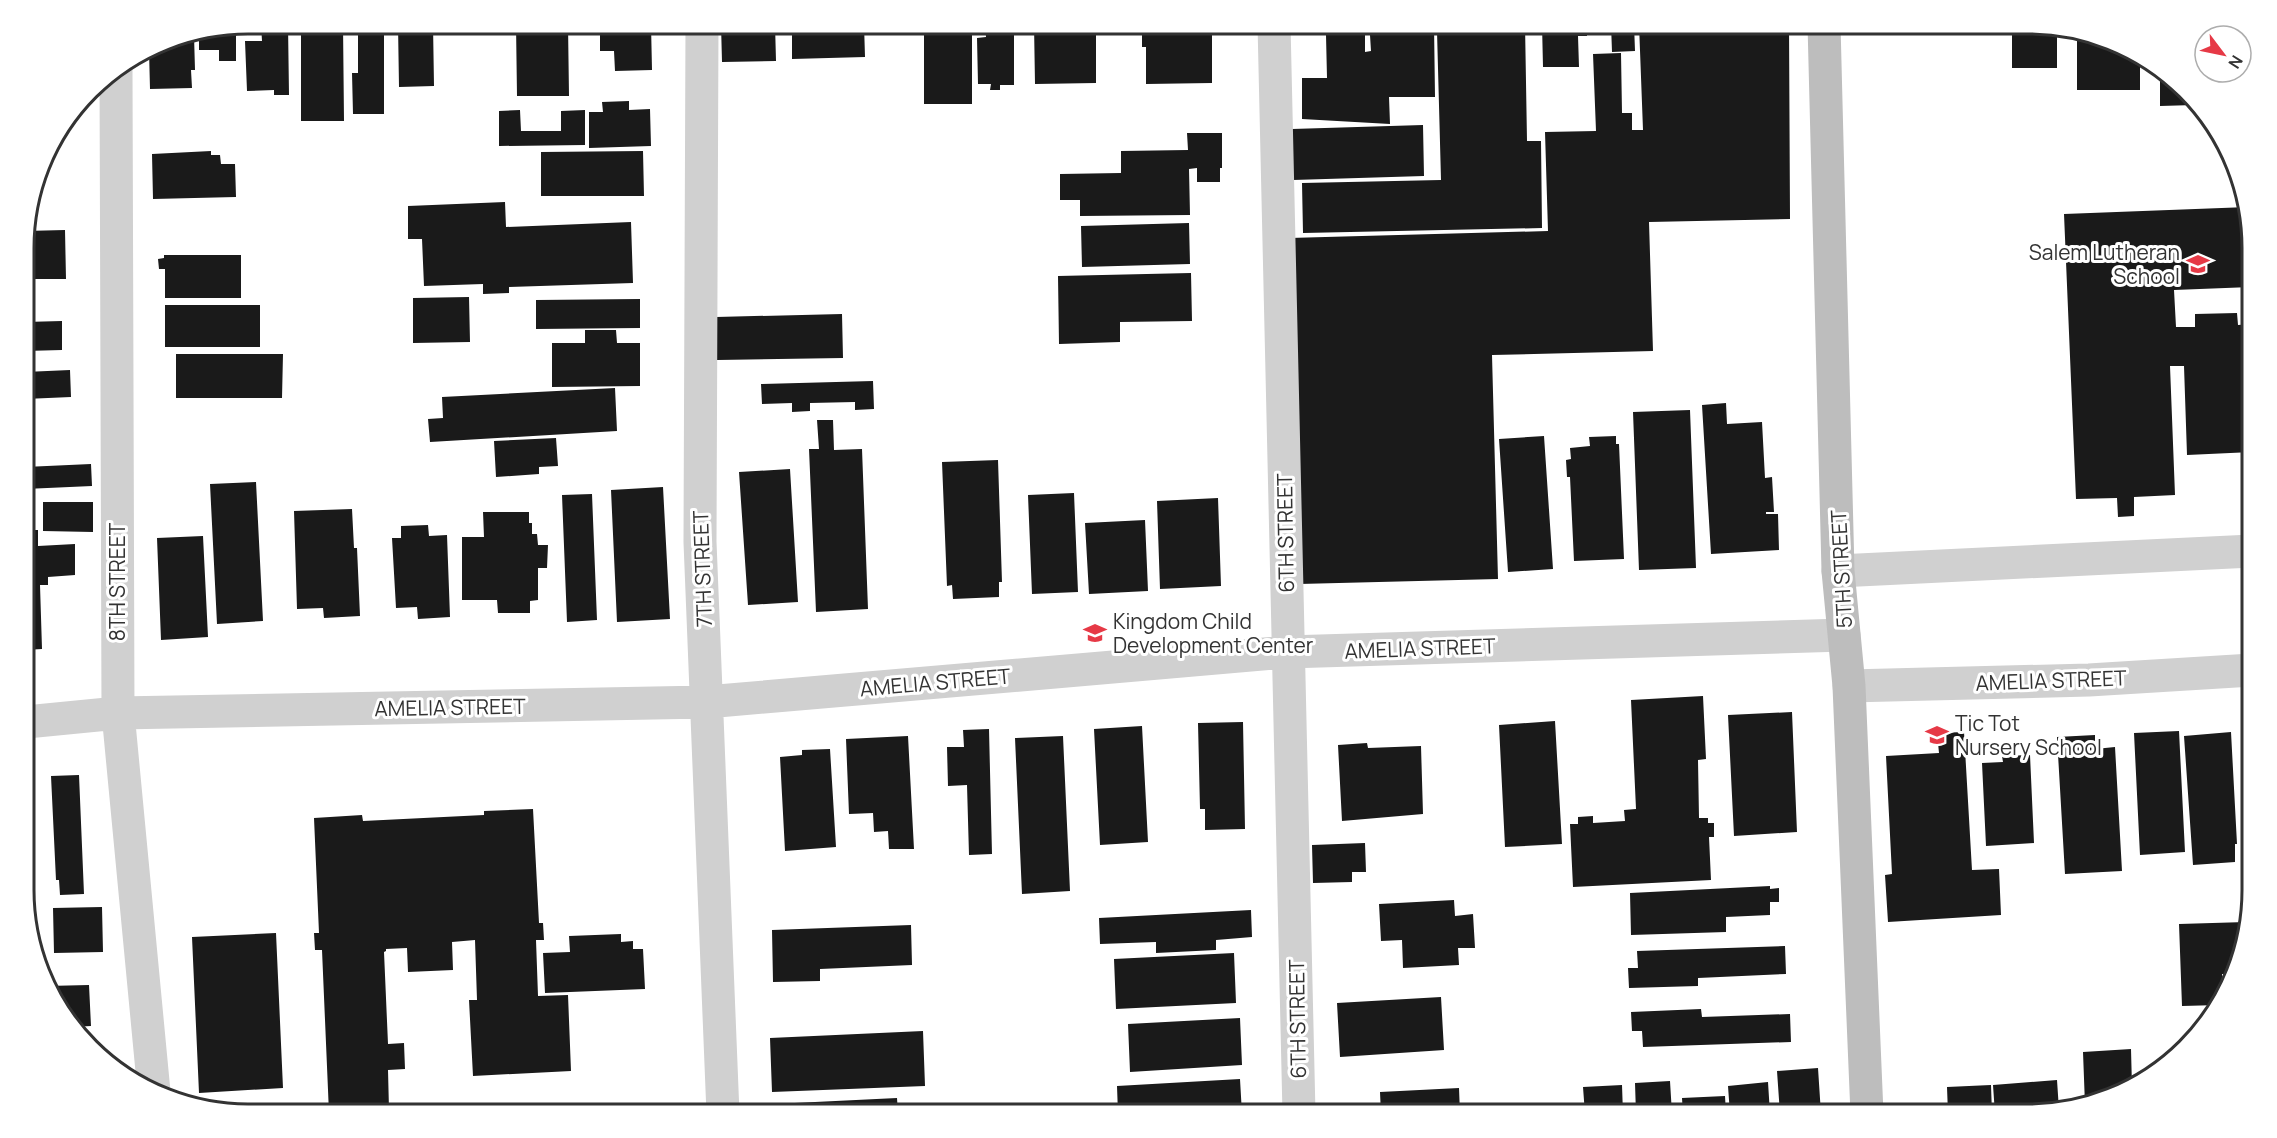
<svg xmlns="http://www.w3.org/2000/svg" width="2277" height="1138" viewBox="0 0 2277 1138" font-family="Manrope,sans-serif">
	<rect width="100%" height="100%" fill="#fff"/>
	<path fill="#1a1a1a" d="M261 24H288L289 95H274V90L247 91 245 41H262Z
		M301 24H343L344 121H301Z
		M358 24H384V114H353L352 73H358Z
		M398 24H433L434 86 399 87Z
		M516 24H568L569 96H517Z
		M600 24H651L652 70 615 71 614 51H600Z
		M721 24H775L776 61 722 62Z
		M804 24H864L865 57 792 59V32H804Z
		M924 24H972V104H924Z
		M985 24H1014V85H1000V90H990L991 84H978L977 38 986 37Z
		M1034 24H1096V83L1035 84Z
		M1131 24H1216V29H1212V83L1146 84V47H1142V29H1131Z
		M1286 24H1365V52L1371 51 1370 35H1382V24H1434L1435 97H1389L1390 124 1302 119V78H1327L1326 35H1286Z
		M1449 24H1525L1527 141H1541L1542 228 1303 233 1302 183 1441 180 1437 31H1449Z
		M1542 24H1586L1587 36H1578L1579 67H1543Z
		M1611 24H1634L1635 51 1612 52Z
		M1639 24H1789L1790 219 1649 222 1653 351 1492 355 1498 579 1299 584 1289 238 1548 231 1545 132 1596 131 1593 54 1621 53 1622 113H1632V130H1643Z
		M2012 24H2029L2057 31V68H2012Z
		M236 27V61H219V50H199V34Z
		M194 35 195 70H191L192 88 150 89 149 50 163 41Z
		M2077 35 2128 47 2140 57V90H2077Z
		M2160 74 2194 101V105L2160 106Z
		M629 101V110L650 109 651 146 589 148V112H603L602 102Z
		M520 110 521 131H561V111L585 110V145L499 146V111Z
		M1423 125 1424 176 1293 180 1292 129Z
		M1187 133H1222V168H1220V182H1197V168L1189 169 1190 215 1080 216V200H1060V174L1121 173V151L1188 150Z
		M211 151V155H220L221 164H235L236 197 153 199 152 154Z
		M643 151 644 196H541V152Z
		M505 202 506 227 631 222 633 283 509 287V293L483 294V284L424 286 422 239H408V206Z
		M2248 207 2251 219V287L2174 290 2176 327H2195V314L2237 313 2238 325 2251 324 2252 452 2187 455 2184 366H2170L2175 495 2134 497V516L2118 517 2117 498 2076 499 2064 214Z
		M1189 223 1190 264 1082 267 1081 226Z
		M65 230 66 279H25V231Z
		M164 255H241V298H165V269H159L158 259 164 258Z
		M1191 273 1192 321 1120 322V342L1059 344 1058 276Z
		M469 297 470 342 413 343V298Z
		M640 299V328L536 329V300Z
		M165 305H260V347H165Z
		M842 314 843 358 717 360 716 317Z
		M62 321V350L25 351V322Z
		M585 330H616L617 343H640V386L552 387V343H585Z
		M176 354H283L282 398H176Z
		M70 370 71 397 25 399V372Z
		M873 381 874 409 855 410V402L810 403V411L792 412V403L762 404 761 384Z
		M615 388 617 431 430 442 428 419 443 418 442 397Z
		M1726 403 1727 424 1762 422 1765 478 1772 477 1774 512H1766V514H1778L1779 550 1711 554 1702 405Z
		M1690 410 1696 568 1639 570 1633 412Z
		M817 420H833L834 450 862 449 868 609 816 612 809 449H819Z
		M1544 436 1553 569 1508 572 1499 439Z
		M1616 436V444H1619L1624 559 1574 561 1570 477H1567L1566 460 1571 459 1570 448 1590 446 1589 437Z
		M556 438 558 466 539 467V474L496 477 494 441Z
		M998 460 1002 582H999V597L953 599 952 585 947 586 942 462Z
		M91 464 92 486 25 489V467Z
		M790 469 798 602 748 605 739 472Z
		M256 482 263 621 217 624 210 484Z
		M663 487 670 619 617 622 611 490Z
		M1074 493 1078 592 1032 594 1028 495Z
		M592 494 597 620 567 622 562 495Z
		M1218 498 1221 586 1160 589 1157 501Z
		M43 502H93V532L43 531Z
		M352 509 354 548H357L360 616 324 618 323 608 297 609 294 511Z
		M483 512H529V523H532V534H537L538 545H548L547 568H538V600L530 601V613H498L497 600H462V537H484Z
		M1145 520 1148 591 1089 594 1085 523Z
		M428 525 429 536 447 535 450 617 418 619 417 607 396 608 392 538H401V526Z
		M25 530H38V546L75 544V575L48 577V585H40L42 649 25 650Z
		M203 536 208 637 161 640 157 538Z
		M1703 696 1706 759 1698 760 1699 818H1708V823H1714V837H1709L1711 880 1573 887 1570 824H1578V817L1593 816V823L1625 821 1624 810 1636 809 1631 700Z
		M1792 712 1797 832 1734 836 1728 715Z
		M1555 721 1562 844 1505 847 1499 725Z
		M1243 722 1245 829 1205 830V809H1200L1198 723Z
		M2247 725H2253V834H2250L2246 738H2248Z
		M1142 726 1148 842 1100 845 1094 729Z
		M989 729 992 854 969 855 967 785 948 786 947 747H964L963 730Z
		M2179 731 2185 852 2140 855 2134 733Z
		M1964 732 1972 870 1999 869 2001 915 1888 922 1885 875 1892 874 1886 756 1939 753 1937 733Z
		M2231 732 2237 844H2235V862L2193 865 2184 736Z
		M2095 735V749L2115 747 2122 871 2065 874 2057 737Z
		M908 736 914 849H889L888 831 874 832 873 813 849 814 846 739Z
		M1063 736 1070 891 1022 894 1015 738Z
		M1367 743 1368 748 1421 746 1423 814 1342 821 1338 745Z
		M830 749 836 847 785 851 780 757 802 755V750Z
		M2030 755 2034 843 1986 846 1982 763 2003 762 2002 756Z
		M79 775 84 894 60 895 59 880H56L51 776Z
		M533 809 539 923H543L544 940H536L538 996 568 995 571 1071 473 1076 469 1000H477L475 940 452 942 453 970 408 972 407 948 386 949V951L384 952 388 1044 404 1043 405 1069 388 1070 389 1110 329 1113 322 950H315L314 933H319L314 818 362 815 363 821 484 815V811Z
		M1365 843 1366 872H1352V882L1313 883 1312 845Z
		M1770 886V889L1779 888V902H1770V915L1726 917V932L1631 935 1630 893Z
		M1454 900 1455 916 1473 914 1475 948H1458L1459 965 1403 968 1402 940 1381 941 1379 904Z
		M102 907 103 952 54 953 53 908Z
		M1251 910 1252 937 1216 940V950L1156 953V942L1100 944 1099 918Z
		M2246 922 2233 974H2222V984H2231L2219 1005 2182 1006 2179 924Z
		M911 925 912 965 820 969V981L773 982 772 930Z
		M276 933 283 1088 199 1093 192 937Z
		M621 934V942L633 941V949H643L645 989 545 993 543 953 570 952 569 936Z
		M1785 946 1786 974 1698 978V986L1629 988 1628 968H1638L1637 951Z
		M1234 953 1236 1003 1116 1009 1114 959Z
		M89 985 91 1026 72 1027 47 986Z
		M1441 997 1444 1050 1340 1057 1337 1003Z
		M1701 1009 1702 1017 1790 1014 1791 1042 1643 1047 1642 1031H1632L1631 1012Z
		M1240 1018 1242 1065 1130 1072 1128 1024Z
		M923 1031 925 1086 772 1092 770 1038Z
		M2131 1049 2132 1087 2100 1102 2085 1105 2083 1052Z
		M1818 1068 1821 1114H1780L1777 1071Z
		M1240 1079 1242 1114H1118L1117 1086Z
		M2057 1080 2059 1110 2043 1114H1995L1993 1085Z
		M1670 1081 1672 1114H1636L1635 1083Z
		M1768 1082 1770 1114H1730L1728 1086Z
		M1622 1085 1623 1114H1585L1583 1087Z
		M1991 1085 1992 1114H1948L1947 1087Z
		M1459 1088 1460 1114H1381L1380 1092Z
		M1725 1096 1726 1114H1683L1682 1098Z
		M897 1098 898 1114H774V1104Z"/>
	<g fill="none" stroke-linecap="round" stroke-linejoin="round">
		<path stroke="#d0d0d0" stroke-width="33" d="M702 24 700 542 723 1114
			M1274 24 1299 1114
			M116 70 118 713 154 1092
			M1838 571 2252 551
			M1849 686 2089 680 2252 670
			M26 722 118 713 706 702 1287 652 1844 635"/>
		<path stroke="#bdbdbd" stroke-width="33" d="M1824 24 1838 571 1849 686 1867 1114"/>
	</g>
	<defs>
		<g id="school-bare" transform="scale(1.8)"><path d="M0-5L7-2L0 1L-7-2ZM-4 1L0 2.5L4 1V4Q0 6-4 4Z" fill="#e63946" stroke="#fff" stroke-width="2.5" paint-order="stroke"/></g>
	</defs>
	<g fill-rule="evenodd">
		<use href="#school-bare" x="2198" y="264"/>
		<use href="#school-bare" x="1095" y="633"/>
		<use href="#school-bare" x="1937" y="735"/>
	</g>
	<g text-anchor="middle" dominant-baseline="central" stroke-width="6" stroke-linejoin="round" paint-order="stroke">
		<g font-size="21" fill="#333" stroke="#fff" text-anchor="start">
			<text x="2180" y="252" text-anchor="end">Salem Lutheran<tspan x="2180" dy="24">School</tspan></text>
			<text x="1113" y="621">Kingdom Child<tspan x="1113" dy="24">Development Center</tspan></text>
			<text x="1955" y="723">Tic Tot<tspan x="1955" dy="24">Nursery School</tspan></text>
		</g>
		<g font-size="21" fill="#333" stroke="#fff">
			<text transform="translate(1285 533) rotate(-91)">6TH STREET</text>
			<text transform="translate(702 569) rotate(-92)">7TH STREET</text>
			<text transform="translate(1841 569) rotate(-93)">5TH STREET</text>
			<text transform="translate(117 582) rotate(-90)">8TH STREET</text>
			<text transform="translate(1420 648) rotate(-2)">AMELIA STREET</text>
			<text transform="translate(2051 680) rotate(-2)">AMELIA STREET</text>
			<text transform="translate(935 682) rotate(-5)">AMELIA STREET</text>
			<text transform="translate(450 707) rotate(-1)">AMELIA STREET</text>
			<text transform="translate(1297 1019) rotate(-91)">6TH STREET</text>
		</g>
	</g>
	<path d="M0 0H2277V1138H0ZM248 34H2028A214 214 0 0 1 2242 248V890A214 214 0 0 1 2028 1104H248A214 214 0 0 1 34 890V248A214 214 0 0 1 248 34Z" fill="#fff" fill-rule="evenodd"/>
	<path fill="none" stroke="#333" stroke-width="3" d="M248 34H2028A214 214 0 0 1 2242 248V890A214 214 0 0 1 2028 1104H248A214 214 0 0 1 34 890V248A214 214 0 0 1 248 34Z"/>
	<g transform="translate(2223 54) rotate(122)"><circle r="28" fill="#ffffff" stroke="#adadad" stroke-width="1.5"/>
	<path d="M0-4.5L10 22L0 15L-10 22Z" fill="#e63946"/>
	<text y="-9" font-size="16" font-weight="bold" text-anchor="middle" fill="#333333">N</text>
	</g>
</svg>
